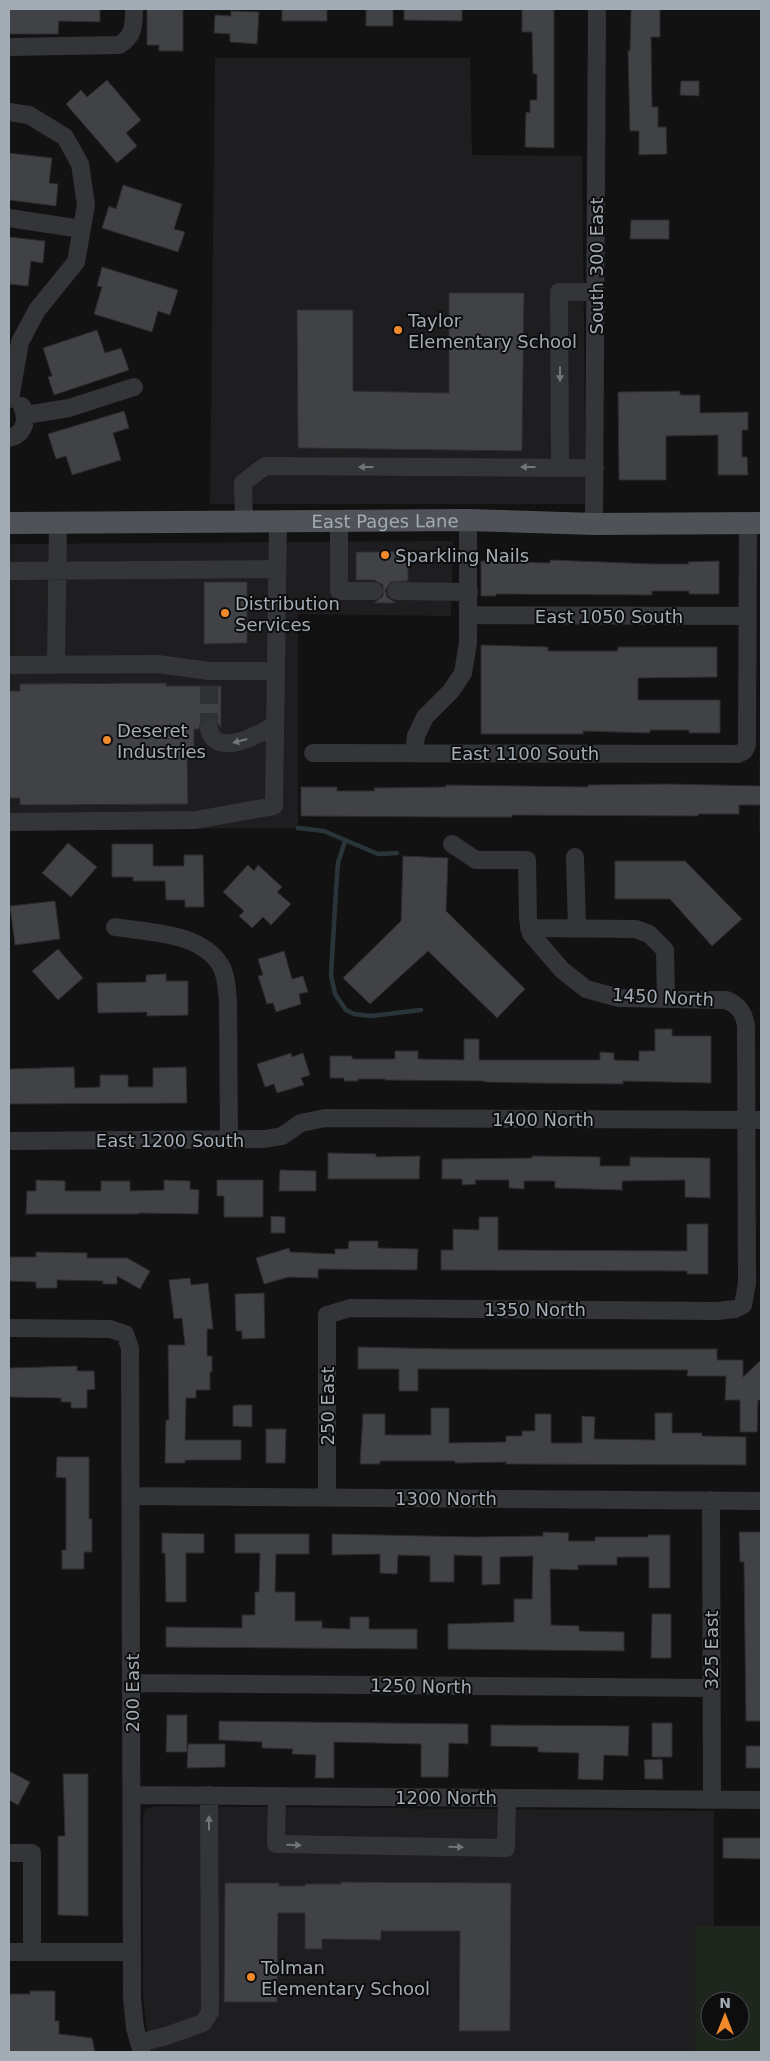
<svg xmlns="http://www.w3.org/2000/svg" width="770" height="2061" viewBox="0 0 770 2061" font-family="'DejaVu Sans',sans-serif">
	<rect width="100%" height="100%" fill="#121213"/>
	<path fill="#1e1e20" d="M215 58H470L472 155 582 156 586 504H210Z
		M761 536V834L759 829Z
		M453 541 451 616 298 614V828L9 830V544Z
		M157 1806 714 1811V1926L696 1927 695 2052H152L146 2025 143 1993V1816L145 1809Z"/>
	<path fill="#1e261e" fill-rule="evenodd" d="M696 1926H761V2052H695ZM710 2001H740V2031H710Z"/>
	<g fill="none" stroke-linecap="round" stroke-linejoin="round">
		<path stroke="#2a3539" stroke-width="4.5" d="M298 828 324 831 378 854 397 853
			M345 841 338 863 336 890 331 975 335 994 346 1010 354 1014 371 1016 421 1010"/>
	</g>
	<path fill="#414246" stroke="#2c2c2f" d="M9 9H100V22L59 21 58 34H9Z
		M147 9H183V51H159V45H147Z
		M282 9H327V21H282Z
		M366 9H393V26H366Z
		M404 9H462V21L404 20Z
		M522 9H554V148L525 147 526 112 530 113V100H537V74H533L532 32H522Z
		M631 9H660V37H651L652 107H658V127H666L667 154 639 155V131H630L628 51H630Z
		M231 11 259 12 257 44 230 42V34L214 33 215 15 231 16Z
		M107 80 141 120 126 133 137 146 117 163 66 104 81 90 87 97Z
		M681 81H699V96L680 95Z
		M9 153 52 158 49 183 58 184 56 206 9 200Z
		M123 185 182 204 174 229 185 232 178 252 102 228 109 206 116 209Z
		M631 220H669V239H630Z
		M9 237 45 241 43 263 31 261 28 286 9 284Z
		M102 267 178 290 170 315 158 311 152 332 94 314 102 287 97 286Z
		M449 293H524L522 451 298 448 297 310H353V391L449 393Z
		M97 330 105 353 121 348 129 370 54 395 48 377 52 376 43 348Z
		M680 391V395H700V413L748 412V430H742V457H747L748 475H718V435L666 436V480H619L618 392Z
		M124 411 129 428 113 433 121 460 72 475 66 456 56 459 48 434Z
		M356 552H408V581L391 582 385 590 387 597 396 603H374L383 596V585L374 580H356Z
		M550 560 653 564H689L688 562 719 561V594H689V591H652V595L496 594V596H481V561L550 563Z
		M204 582H247V643L204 644Z
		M481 645 548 647V651H618V647H717V677L638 678V700H720V733H689V730H650V733L583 731V734H481Z
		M166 683V686H221V728L216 720 210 717 201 721 199 729H194V751H187L188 804 20 805V798H9V691H20V684Z
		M666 784 761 786V805H739V814H698V816L512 815V817H446L301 816V787H337V791H375L374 788 446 787V785L588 787V785Z
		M68 843 97 867 71 897 42 873Z
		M112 844H153V866H184V855H203L204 907H185V900H166L165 881H133V877H112Z
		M403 856 448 858 446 911 525 989 497 1018 428 951 370 1004 343 978 401 921Z
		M615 861H685L742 919 712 946 670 899H615Z
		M248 865 254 871 258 865 282 887 277 892 291 904 271 925 263 917 252 928 239 916 244 911 223 892Z
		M55 901 60 939 15 945 10 906Z
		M58 949 83 978 58 1000 32 971Z
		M284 951 292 979 303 976 308 992 299 994 301 1004 276 1012 273 1003 267 1004 258 976 263 975 258 959Z
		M166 974V981H188V1015L147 1016V1012L98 1013 97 983 146 982V975Z
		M655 1029H672V1036H711V1083L623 1081V1084L534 1083 484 1082V1081L385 1080V1079H358V1081H344V1078H330V1056H352V1059H395V1051H418V1059L464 1060V1039H479V1060H600V1052L614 1053V1060L639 1061V1051H655Z
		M291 1053 292 1057 303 1053 310 1075 301 1078 304 1085 277 1093 274 1084 265 1087 257 1064Z
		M74 1067 75 1088 100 1087V1075H128V1087H153V1068L186 1067 187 1103 9 1104V1069Z
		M328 1153 376 1154V1157L420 1156 419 1179H328Z
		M532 1156 600 1157V1166H630V1157L710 1158V1198L685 1197V1180L622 1181V1190L555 1188V1181H524V1189L509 1188V1180H475L476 1184 462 1185V1179H442V1159L532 1158Z
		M280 1170 316 1171V1191H279Z
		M36 1180 65 1181V1191H101V1181H130V1191L164 1190V1180L190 1181V1189L199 1190 198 1214 139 1213V1214H26L27 1191H36Z
		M217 1180H263V1217H224V1196H217Z
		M271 1216 285 1217V1233H271Z
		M479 1217H498V1250L687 1251V1224H708V1274H687V1271L441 1270V1250H453V1229L479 1230Z
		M349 1241H378V1248L418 1249 417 1270 318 1269V1278L289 1277 264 1284 256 1258 289 1248 290 1252 335 1254V1249H348Z
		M36 1252 87 1253V1258H127L150 1271 140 1289 117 1276V1284H103V1281L57 1280V1288H36V1282L9 1281V1257H36Z
		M190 1278 191 1285 208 1283 213 1329H207V1356H212V1372H210V1390H196V1398H186L185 1440H241V1460H185V1463H165L166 1420H169L168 1345H185L182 1318 174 1319 169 1280Z
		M264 1293 265 1338 242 1339V1331H236L235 1294Z
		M358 1347 450 1349H717V1360H743V1377L761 1360V1400H758L757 1432H740V1400H725L726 1376H687L688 1370 418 1369V1391H399V1369H358Z
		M77 1366V1371H94L95 1389 87 1390V1408H71V1402H61V1398L9 1397V1368Z
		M238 1405H252V1427L233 1426V1406Z
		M431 1408H449V1443L506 1442V1436H522V1431H535V1414H551V1443H582V1416L595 1417 594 1439 655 1440V1413H672V1433H702V1436L746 1437V1465L506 1464V1462L455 1463V1461H380V1464H360L363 1414H385V1435H431Z
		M266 1429H286L285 1463H266Z
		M57 1457H89V1519H92V1552H84V1569H62V1550H66V1478L56 1477Z
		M543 1532 569 1533 568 1541H595V1537H648V1535H670V1588H649V1557H617V1565H578V1570L550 1569 551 1625 579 1626V1631L624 1632V1651L448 1649V1624L514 1622V1599H532L533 1556 500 1557V1584L482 1585V1556L454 1555V1582H430V1556L398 1555 397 1574 380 1573V1554L332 1555V1534L474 1537 543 1536Z
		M739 1532H761V1721H746L744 1562H740Z
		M162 1533 204 1534V1553H186V1602H166L165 1553H162Z
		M235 1534H309V1554H276L275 1592H295V1621H322V1628L350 1629V1617H369V1629H417V1649L166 1647V1627L242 1628V1615H255V1592H259L260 1553H235Z
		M652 1614H671V1658H651Z
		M167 1715H187V1752H166Z
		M219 1721 468 1724V1744L449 1743 448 1777H421V1744L334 1742V1778H315L316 1755 292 1754 293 1749 262 1748V1742L219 1740Z
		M652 1723H672V1757H652Z
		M491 1725 629 1726 628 1756 604 1755 603 1780 578 1779 579 1753 538 1752V1747L491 1746Z
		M188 1744H225V1767L187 1768Z
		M746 1746H761V1768H746Z
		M662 1759 663 1779H645L644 1760Z
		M9 1771 30 1782 18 1805 9 1800Z
		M63 1774H88V1916L58 1915V1836H65Z
		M723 1838H761V1859L723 1858Z
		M341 1882 511 1883 510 2031H459L460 1931H381V1940L322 1939V1949H305V1913H278L277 2002H224L225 1883H279V1886H305V1884H341Z
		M30 1991H55V2021H59V2034L92 2038 95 2052H9V1994H30Z"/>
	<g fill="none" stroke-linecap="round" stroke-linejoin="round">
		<path stroke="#2f3133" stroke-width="18" stroke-dasharray="18 9" stroke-linecap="butt" d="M209 686V728"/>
		<path stroke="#333538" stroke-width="18" d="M9 47 119 45C134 37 134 24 134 9
			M9 112 29 115 65 137 80 164 86 205 76 262 37 310 20 342 10 399
			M9 218 81 229
			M26 415 69 408 134 387
			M9 438C25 434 28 420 22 406
			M560 468 559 292H596
			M244 521 243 483 265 466 595 468
			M339 521V591H374
			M594 524 597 9
			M9 571 277 569
			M396 591 469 592
			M469 615 748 616
			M56 664 58 522
			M9 665 158 664 209 671H276
			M209 728C215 760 261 733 275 725
			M313 753 738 754 744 751 747 745 748 523
			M414 753 416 736 425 717 451 691 463 673 468 643V520
			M9 822 196 820 274 806 278 521
			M575 857 577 928
			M115 927C150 933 201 932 221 966 227 977 227 991 228 1004L229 1140
			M529 928 636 929 649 934 665 950 666 999
			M9 1141 265 1139 282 1136 301 1123 325 1118 761 1120
			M9 1328 110 1329 125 1334 130 1348 132 1997 135 2028 142 2052
			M131 1496 761 1501
			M327 1497V1315L350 1308 717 1311 735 1309 743 1305 747 1283 746 1026C744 1013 739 1005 726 1000L619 998 586 989 562 970 531 934 528 919 527 860H476L452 844
			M711 1500 712 1800
			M131 1683 711 1688
			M132 1795 761 1800
			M277 1796 276 1844 506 1848 507 1798
			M9 1853H32V1952
			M9 1952H132
			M139 2043 166 2036 203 2023 210 2012 209 1795"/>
		<path stroke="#4f5257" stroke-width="22" id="s1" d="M9 523 468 520 594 524 761 523"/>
	</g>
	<defs><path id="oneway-solid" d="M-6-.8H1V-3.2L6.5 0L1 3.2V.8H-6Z" transform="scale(1.25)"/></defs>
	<g fill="#71767c">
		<use href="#oneway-solid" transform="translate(560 374) rotate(90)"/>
		<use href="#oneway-solid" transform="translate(366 467) rotate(-180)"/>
		<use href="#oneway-solid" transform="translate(528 467) rotate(-180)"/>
		<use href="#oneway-solid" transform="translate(240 741) rotate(165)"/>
		<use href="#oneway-solid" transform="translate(209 1823) rotate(-90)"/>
		<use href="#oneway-solid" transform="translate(294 1845) rotate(1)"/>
		<use href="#oneway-solid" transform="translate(456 1847) rotate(1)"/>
	</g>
	<g fill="#f28a2b" stroke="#0d0d0e" stroke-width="2">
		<circle cx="398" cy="330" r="5"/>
		<circle cx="385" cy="555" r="5"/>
		<circle cx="225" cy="613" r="5"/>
		<circle cx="107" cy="740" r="5"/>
		<circle cx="251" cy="1977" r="5"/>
	</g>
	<g text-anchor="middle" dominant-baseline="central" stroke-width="4" stroke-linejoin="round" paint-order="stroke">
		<g font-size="18" fill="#a3abb4" stroke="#0d0d0e">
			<text transform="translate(596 266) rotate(-90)">South 300 East</text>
			<text stroke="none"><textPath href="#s1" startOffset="376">East Pages Lane</textPath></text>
			<text x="609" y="616">East 1050 South</text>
			<text x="525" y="753">East 1100 South</text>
			<text transform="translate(663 997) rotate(3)">1450 North</text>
			<text x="543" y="1119">1400 North</text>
			<text x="170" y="1140">East 1200 South</text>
			<text x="535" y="1309">1350 North</text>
			<text transform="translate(327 1406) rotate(-90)">250 East</text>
			<text x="446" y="1498">1300 North</text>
			<text transform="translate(711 1650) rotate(-90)">325 East</text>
			<text transform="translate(421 1686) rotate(1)">1250 North</text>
			<text transform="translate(132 1693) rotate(-90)">200 East</text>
			<text x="446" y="1797">1200 North</text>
		</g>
		<g font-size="18" fill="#a3abb4" stroke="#0d0d0e" text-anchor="start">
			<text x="408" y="320">Taylor<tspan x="408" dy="21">Elementary School</tspan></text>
			<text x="395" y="555">Sparkling Nails</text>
			<text x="235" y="603">Distribution<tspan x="235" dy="21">Services</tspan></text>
			<text x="117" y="730">Deseret<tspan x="117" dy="21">Industries</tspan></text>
			<text x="261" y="1967">Tolman<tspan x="261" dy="21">Elementary School</tspan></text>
		</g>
	</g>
	<rect width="770" height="2061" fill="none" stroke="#a3abb4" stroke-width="20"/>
	<g transform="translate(725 2016)"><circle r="24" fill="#0d0d0e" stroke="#494c50"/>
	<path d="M0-4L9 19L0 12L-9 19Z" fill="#f28a2b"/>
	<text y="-8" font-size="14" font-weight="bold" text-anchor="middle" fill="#a3abb4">N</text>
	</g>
</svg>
